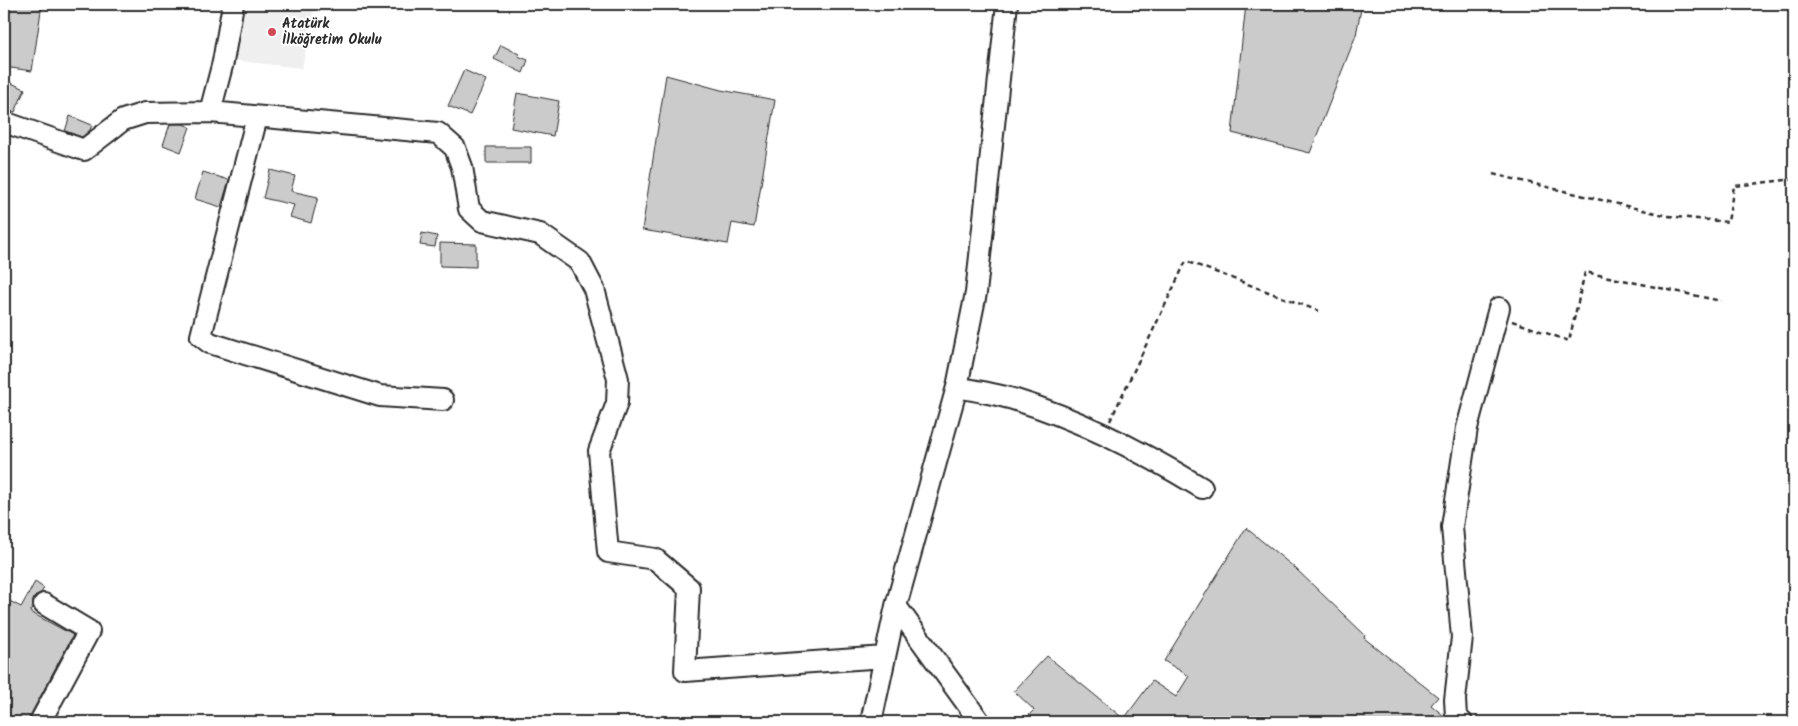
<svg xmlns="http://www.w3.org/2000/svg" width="1798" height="726" viewBox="0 0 1798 726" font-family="Kalam,sans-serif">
	<rect width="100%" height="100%" fill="#fff"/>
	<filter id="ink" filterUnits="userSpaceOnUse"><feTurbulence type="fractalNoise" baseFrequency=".02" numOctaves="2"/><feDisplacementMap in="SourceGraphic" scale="10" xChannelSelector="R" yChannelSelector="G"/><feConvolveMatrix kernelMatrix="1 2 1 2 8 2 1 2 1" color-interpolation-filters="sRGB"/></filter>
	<g filter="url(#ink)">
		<path fill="#efefef" d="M240 4H315L302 68 231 60Z"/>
		<path fill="#cbcbcb" stroke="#2b2b2b" d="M4 4H42L32 71 4 67Z
			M1246 4H1362L1356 35 1310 153 1232 133Z
			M501 45 519 54 518 56 528 60 523 73 494 59Z
			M464 70 486 80 470 115 448 106Z
			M666 75 721 90 775 100 754 227 732 223 728 244 642 230Z
			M4 80 25 89 15 112 4 110Z
			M517 93 559 101 553 136 511 128Z
			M70 116 92 125 90 130 82 137 65 131Z
			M170 124H183L190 127 181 152 163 145Z
			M486 147H531V163H486Z
			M270 170 295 176 291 191 318 197 311 223 290 217 294 205 263 198Z
			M203 172 229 180 221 207 195 199Z
			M422 233 437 236 435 247 420 245Z
			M440 243 476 244V267L440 266Z
			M1246 528 1295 568 1365 635 1364 638 1438 697 1431 705 1444 716 1446 722H1022L1034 710 1014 691 1047 656 1124 719 1152 681 1176 697 1189 676 1164 661Z
			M35 582 44 588 41 593 34 598 33 607 30 612 73 635 30 716 28 722H4V598L21 607Z"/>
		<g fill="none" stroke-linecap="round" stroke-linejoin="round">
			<g stroke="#2b2b2b" stroke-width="24">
				<path id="minor" d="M233 4 223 62 210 112 438 133 455 148 462 167 469 209 482 221 540 234 580 262 594 289 618 379 617 403 599 451 608 552 655 559 689 588 685 671 885 657
					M257 117 201 336 210 343 380 396 443 400
					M4 122 84 150 123 120 145 113 210 112
					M957 387C977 391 997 394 1016 400 1082 420 1143 452 1202 488
					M896 606 980 722
					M40 722 89 631 44 604
					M871 722 896 606 957 387 976 293 1007 4
					M1462 722 1456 716 1455 700 1462 637 1452 527 1467 428 1499 308"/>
			</g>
			<path stroke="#2b2b2b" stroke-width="2.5" stroke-dasharray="5 4" stroke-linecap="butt" d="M1792 4 1794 9
				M1493 174 1668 216 1728 222 1734 186 1794 179
				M1512 321 1569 341 1585 272 1721 301
				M1110 421 1186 261 1319 311"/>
			<use href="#minor" stroke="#fff" stroke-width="20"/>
		</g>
	</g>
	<circle fill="#d1495b" stroke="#fff" stroke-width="2" cx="272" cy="32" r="5"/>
	<g text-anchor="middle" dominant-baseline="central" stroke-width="4" stroke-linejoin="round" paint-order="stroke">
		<g font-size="14" font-weight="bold" fill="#2b2b2b" stroke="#fff" text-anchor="start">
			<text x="282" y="24">Atatürk<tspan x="282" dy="16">İlköğretim Okulu</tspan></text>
		</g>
	</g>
	<rect width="1798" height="726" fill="none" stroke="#fff" stroke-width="20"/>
	<rect x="10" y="10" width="1778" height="706" fill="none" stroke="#2b2b2b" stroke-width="2" filter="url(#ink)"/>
</svg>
